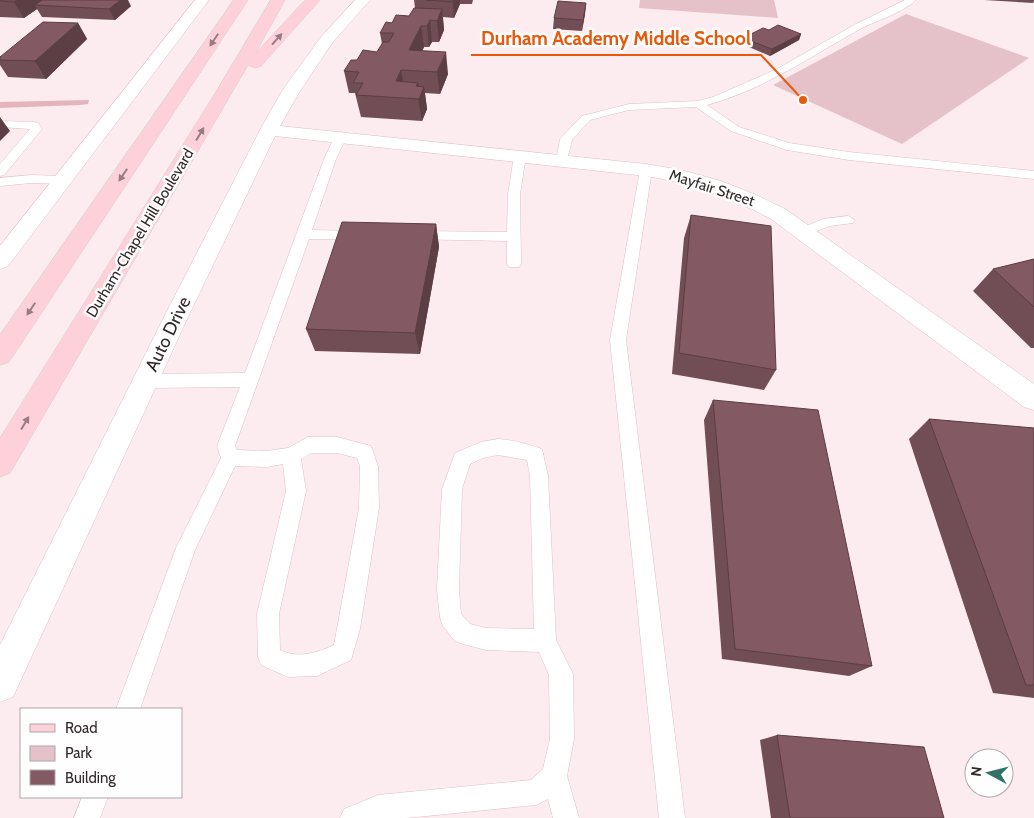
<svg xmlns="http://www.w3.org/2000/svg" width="1034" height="818" viewBox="0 0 1034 818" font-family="Cabin,sans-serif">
	<rect width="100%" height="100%" fill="#fdecef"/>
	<path fill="#e5c2c9" d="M640 0H774L778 18 639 8Z
		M906 14 1029 58 902 144 773 85Z"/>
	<path fill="#e3b3be" d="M89 100 88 104 80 105 0 108V102Z"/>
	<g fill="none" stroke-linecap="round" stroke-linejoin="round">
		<g stroke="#ddc1c7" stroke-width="1">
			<path id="service" d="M905 0H916C904 12 878 20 862 28 811 56 763 90 707 105L739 127 789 143 849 152 1034 171V179L849 160 787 150 731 131 696 107 629 110 590 120 572 140 566 164 562 165 556 161 560 139 582 116 629 104 698 101 713 97 777 69 856 24Z
				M0 121 34 122 38 123 42 129 4 175 0 176V164L30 129 0 127Z
				M341 132 347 136 336 159 312 230 360 231 365 232 367 235 365 238 360 239H309L235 446 237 450 267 451 288 448 308 437H337L371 446 378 466 379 508 360 629 351 660 317 676 288 677 261 665 258 657 257 614 286 491 283 464 267 467 235 466 195 550 140 709H116L176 548 221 458 217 446 240 387 145 388 139 386 137 381 139 376 145 374 245 373 324 159 335 136ZM311 453H337L357 458 360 466 359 508 334 645C316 653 299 659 280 650L279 614 306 491 301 459Z
				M520 152 526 156 520 194 521 264 519 267H509L507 264V241L409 239 407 236 409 233 414 231 507 232 508 194 514 156Z
				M646 166 652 170 626 340 685 818H659L610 340 640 170Z
				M31 175 63 176 69 180 63 184 31 183 0 186V178Z
				M848 216 855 220 853 223 830 226 804 236 799 235 797 232 799 229 823 219Z
				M498 439C513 440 527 444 542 449L548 476 556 640 573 674 574 739 567 776 579 818H553L548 799 536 805 407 818H340L344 809 378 795 531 780 543 769 550 739 549 675 539 652 486 650 463 644 455 641 443 626 440 618 437 589 442 489 455 453 481 442ZM498 455 527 460 530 476 534 629 486 628 470 624 461 614 459 589 462 489 470 464 483 458Z
				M82 797H108L100 818H74Z"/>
		</g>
		<g stroke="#ddc1c7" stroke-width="1">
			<path id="minor" d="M195 0H209L8 266 0 269V246Z
				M355 0H370L332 43 300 91 280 126 646 164 681 170 721 181 754 194 785 209 1034 384V410L1024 407 771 219C731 197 691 183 646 176L275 136 188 317 13 697 0 702V645L164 317 260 130 282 91 321 37Z"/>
		</g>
		<g stroke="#d2d0d0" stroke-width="1">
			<path id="primary" d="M234 0H248L9 362 0 365V335Z
				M271 0H285L255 54 305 0H320L261 66 255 68 248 65 10 473 0 477V438L211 100Z"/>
		</g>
		<use href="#service" fill="#fff" fill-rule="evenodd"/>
		<use href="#minor" fill="#fff" fill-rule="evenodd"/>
		<use href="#primary" fill="#fdd0da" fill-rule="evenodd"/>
	</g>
	<path fill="#714d55" d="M0 0 131 6 115 20 42 17 37 9 24 18 0 17Z
		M414 0H473L472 4H460L454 18 443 17 444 30 439 42H432L429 47H424L422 51 448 74 440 94 425 93 427 109 422 121 361 117 355 93H349L344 71 357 60 377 52 382 44 380 33 392 23 409 16 415 8Z
		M984 0H1034V1L1033 3Z
		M586 3 585 14 582 31 553 29 554 18Z
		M78 23 87 39 46 79 8 77 0 65V57Z
		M769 30 801 34 799 40 770 56 742 44 743 38Z
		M691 215 776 370 764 390 672 374 684 238Z
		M436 224 439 247 420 354 315 351 306 329Z
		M1034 259V348H1031L973 291 993 269Z
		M713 400 872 666 849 676 722 659 704 420Z
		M929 419 1034 428V698L993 693 909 439Z
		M777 735 944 818H771L760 740Z"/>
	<path fill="#5c3e45" d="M17 0H44L35 5 37 9 24 18 14 2Z
		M120 0H128L131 6 115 20 109 9Z
		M454 0H460V4L454 18 453 2Z
		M586 3 585 14 582 31 583 20Z
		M442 9 444 30 439 42 437 21Z
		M430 20 432 42 429 47 427 26Z
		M78 23 87 39 46 79 35 61Z
		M421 26 424 47 413 71 409 50Z
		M801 34 799 40 770 56 772 49Z
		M446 52 448 74 440 94 437 72Z
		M401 70 405 92 396 81Z
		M418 83 420 96 424 87 427 109 422 121 416 86Z
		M0 117 10 131 0 141Z
		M436 224 439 247 420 354 415 333Z"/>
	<path fill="#835963" stroke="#5c3e45" d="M0 0H17L14 2 0 1Z
		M42 0H120L109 9 35 5Z
		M426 0H454L453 2Z
		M558 1 586 3 583 20 554 18Z
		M414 8 442 9 437 21 430 20 427 26H421L409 50 446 52 437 72 401 70 396 81 418 83 416 86 424 87 419 99 356 95 363 83H353L359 72 344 71 351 60H357L363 50 377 52 383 42H389L394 33H380L386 22 392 23 396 15 409 16Z
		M43 22 78 23 35 61 0 60V57Z
		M778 25 801 34 772 49 743 38 763 28 769 30Z
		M691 215 771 226 776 370 679 353Z
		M342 222 436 224 415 333 306 329Z
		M1034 259V307L993 269Z
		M713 400 818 410 872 666 735 649Z
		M929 419 1034 428V685H1026Z
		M777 735 924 747 944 818H790Z"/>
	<defs><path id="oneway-solid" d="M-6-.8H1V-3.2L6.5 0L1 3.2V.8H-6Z" transform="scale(1.25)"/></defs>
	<g fill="#987c82">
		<use href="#oneway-solid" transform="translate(277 39) rotate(-48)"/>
		<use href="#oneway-solid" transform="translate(214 40) rotate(124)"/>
		<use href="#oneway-solid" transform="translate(200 134) rotate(-59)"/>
		<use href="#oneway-solid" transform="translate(123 175) rotate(124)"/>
		<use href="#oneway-solid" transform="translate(31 309) rotate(124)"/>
		<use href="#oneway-solid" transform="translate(25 423) rotate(-59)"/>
	</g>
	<g text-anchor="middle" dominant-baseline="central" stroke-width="5" stroke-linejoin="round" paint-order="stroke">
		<g font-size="15" fill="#32282a" stroke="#fefefe">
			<text transform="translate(712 188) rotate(18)">Mayfair Street</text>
			<text transform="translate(140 233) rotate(-59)">Durham-Chapel Hill Boulevard</text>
		</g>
		<g font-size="18" fill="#32282a" stroke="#fefefe">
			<text transform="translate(168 334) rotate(-64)">Auto Drive</text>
		</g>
	</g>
	<path fill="none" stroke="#e8590c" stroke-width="2" d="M803 100L761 55H471"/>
	<circle fill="#e8590c" stroke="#fefefe" stroke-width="2" cx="803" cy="100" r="5"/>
	<g font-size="19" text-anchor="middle" font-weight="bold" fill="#e8590c" stroke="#fefefe" stroke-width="5" stroke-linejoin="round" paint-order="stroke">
		<text x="616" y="45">Durham Academy Middle School</text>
	</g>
	<rect x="20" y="708" width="162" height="90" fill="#fefefe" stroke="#aca8a9"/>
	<rect x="30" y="724" width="25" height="8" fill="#fdd0da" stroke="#aca8a9"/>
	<text x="65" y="733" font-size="15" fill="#32282a">Road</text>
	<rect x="30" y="746" width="25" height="15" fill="#e5c2c9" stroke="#aca8a9"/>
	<text x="65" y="758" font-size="15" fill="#32282a">Park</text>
	<rect x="30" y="770" width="25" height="15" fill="#835963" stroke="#aca8a9"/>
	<text x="65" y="783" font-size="15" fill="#32282a">Building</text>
	<g transform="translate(989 773) rotate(277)"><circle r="24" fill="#fefefe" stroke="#aca8a9"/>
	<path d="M0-4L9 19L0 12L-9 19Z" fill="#317364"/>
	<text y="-8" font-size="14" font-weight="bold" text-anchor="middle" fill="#32282a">N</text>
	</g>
</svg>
